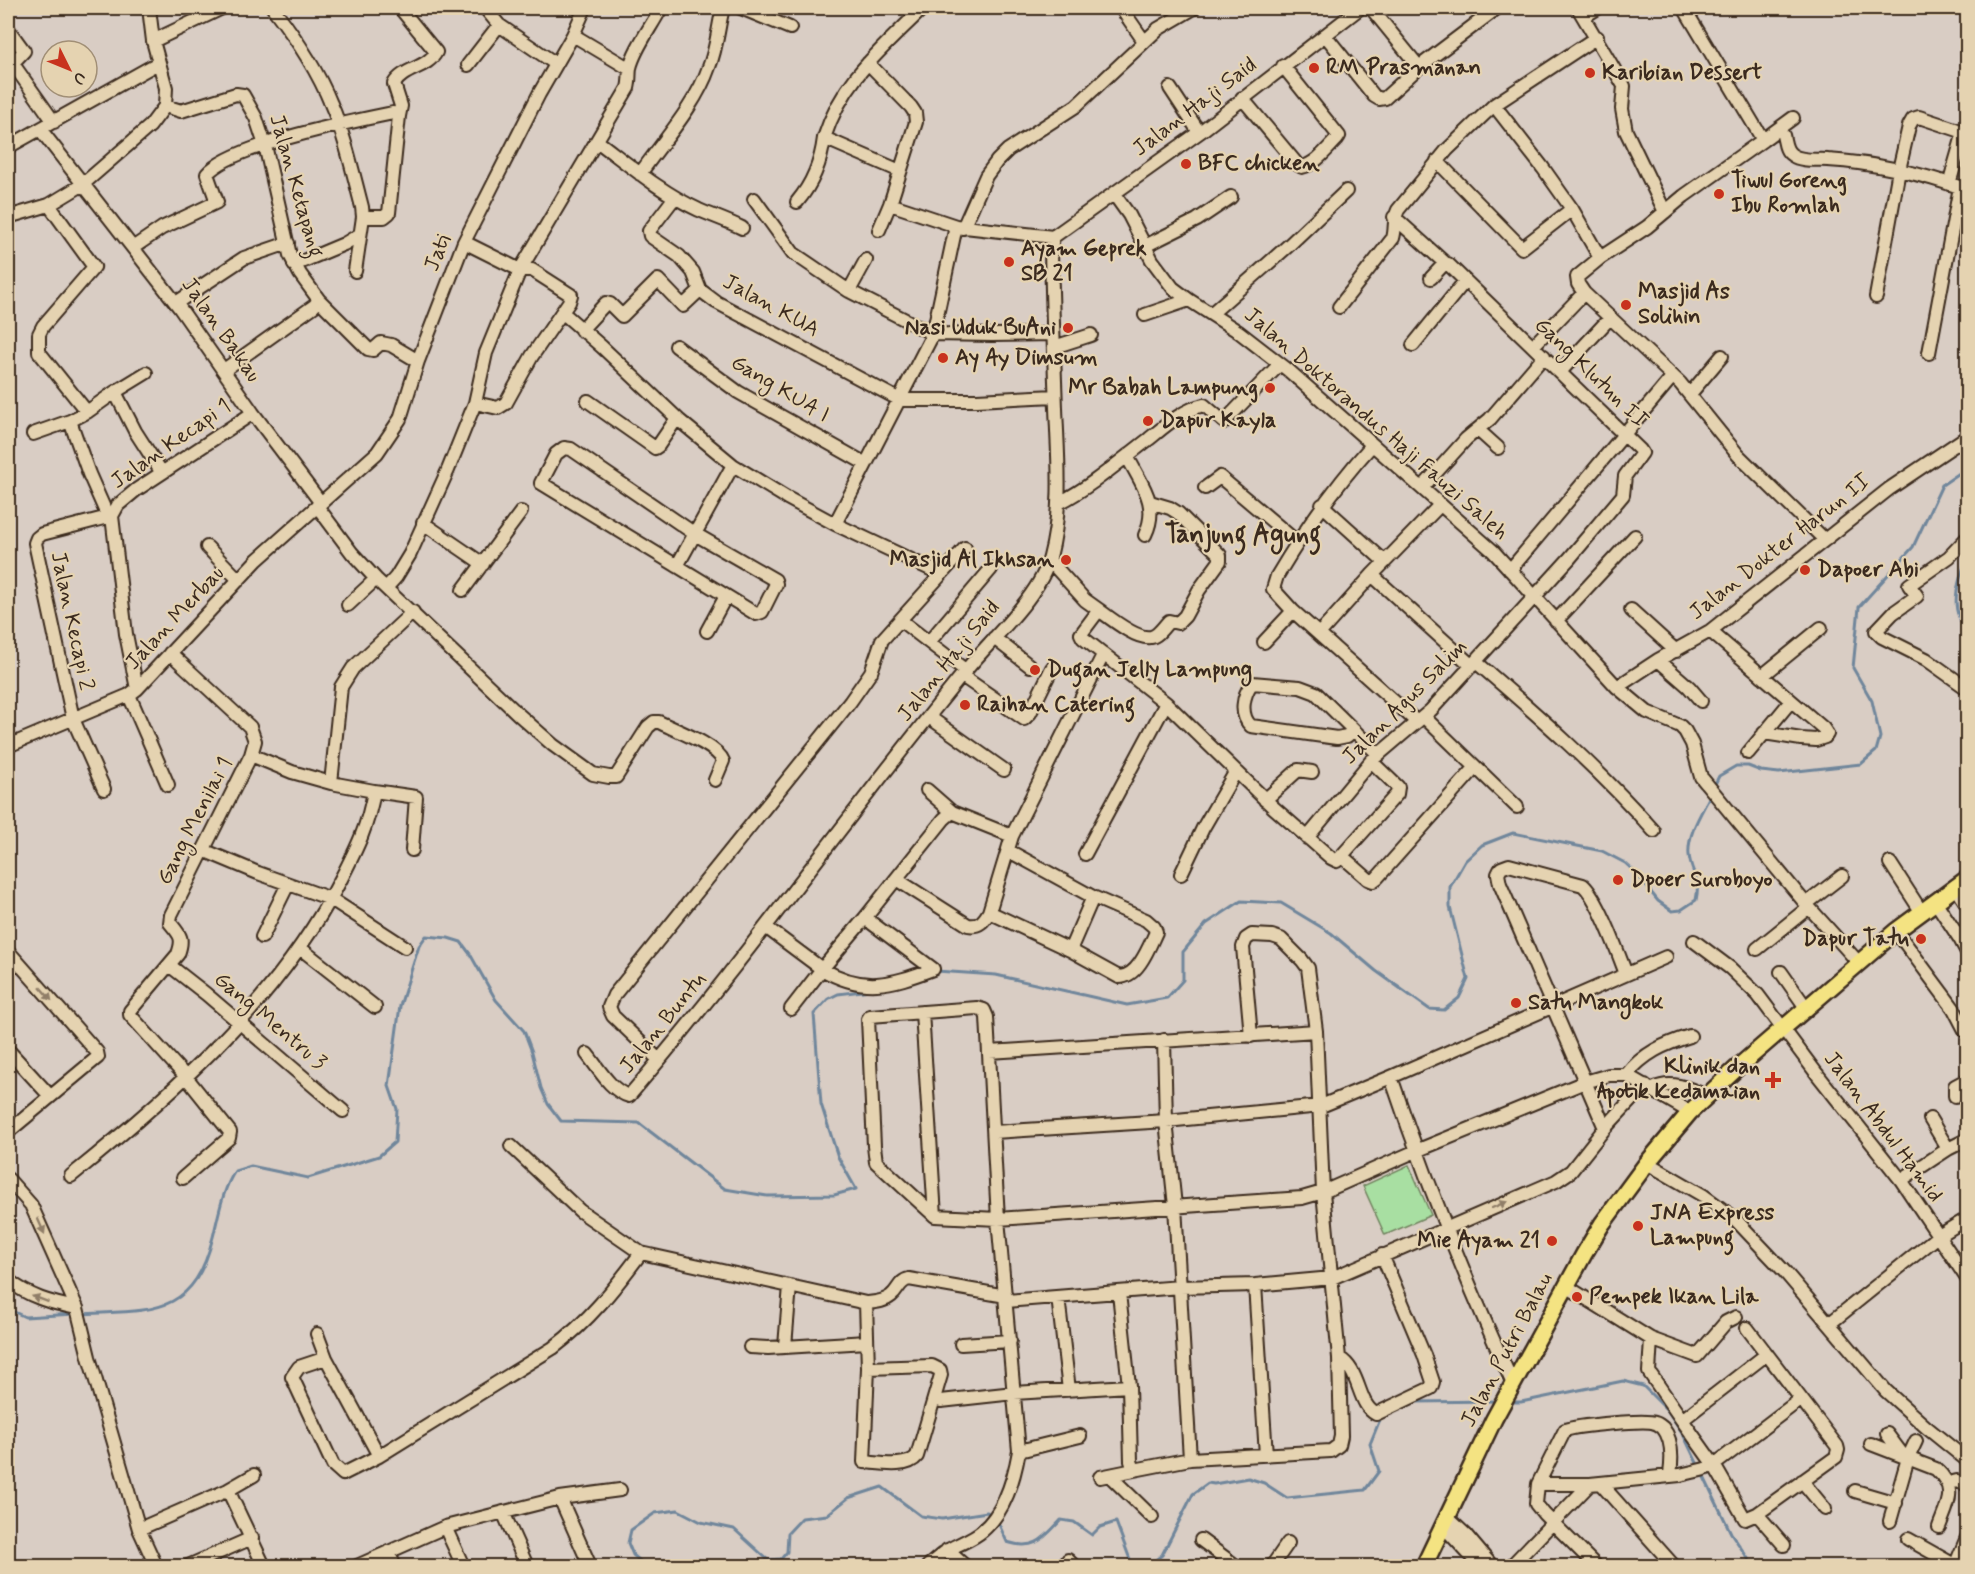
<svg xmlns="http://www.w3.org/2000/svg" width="1975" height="1574" viewBox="0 0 1975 1574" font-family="Mynerve,sans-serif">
	<rect width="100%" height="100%" fill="#d9cdc4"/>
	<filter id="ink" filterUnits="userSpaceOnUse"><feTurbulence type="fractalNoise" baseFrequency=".0167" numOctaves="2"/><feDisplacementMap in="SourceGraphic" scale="12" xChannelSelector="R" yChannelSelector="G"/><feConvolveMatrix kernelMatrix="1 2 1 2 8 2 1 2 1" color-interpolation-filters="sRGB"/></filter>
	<g filter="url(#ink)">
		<path fill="#a8dfa2" stroke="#728460" stroke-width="1.5" d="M1409 1165 1431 1215 1385 1235 1363 1186Z"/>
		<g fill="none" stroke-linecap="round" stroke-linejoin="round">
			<path stroke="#70869b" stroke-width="3" d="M1968 557C1959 577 1947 612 1968 629
				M1713 788 1719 776 1736 766H1748L1761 771 1779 773 1861 764 1876 751 1880 737 1872 701 1853 668 1859 607 1913 547 1942 485 1961 472H1968
				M936 971 996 975 1127 1005 1167 998 1183 980V952L1206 924 1241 901 1281 903 1331 933 1376 971 1429 1009 1444 1010 1459 998 1468 979 1450 907V887L1465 861 1482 845 1513 833 1602 851 1625 863 1635 872 1658 901 1672 911 1681 910 1696 900C1701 877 1691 874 1689 855 1687 834 1702 812 1711 794
				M8 1309 25 1317 74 1314
				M81 1314C150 1310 193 1318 213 1237 219 1214 222 1191 235 1171L251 1166 308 1178 379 1156 395 1142 397 1109 389 1086 400 1006 419 946 426 936 448 938 461 942 470 954 496 1000 524 1031 532 1052 541 1088 548 1104 561 1121 639 1123 725 1189 767 1196 834 1195 856 1189 838 1157 821 1104 814 1014 828 999 838 994 887 988
				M1414 1402 1497 1401
				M1509 1402H1521L1623 1381 1643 1386 1667 1410 1683 1434 1699 1467
				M1702 1473 1731 1533 1753 1566
				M997 1520 1007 1542C1035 1551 1043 1539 1061 1520L1074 1522 1092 1535 1100 1527 1116 1522 1131 1562 1148 1566 1162 1555 1193 1494 1208 1483 1214 1484 1248 1478 1264 1483 1287 1498 1365 1490 1379 1471 1370 1444 1381 1417
				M646 1566 633 1555 628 1543 631 1530 655 1513 678 1510 701 1522 734 1529 768 1560 781 1559 787 1552 788 1533 802 1518 827 1515 848 1498 882 1487 921 1516 942 1519 987 1512 993 1516"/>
			<g stroke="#3b2a1e" stroke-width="16">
				<path id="minor" d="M273 8C296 38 317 69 331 104 345 136 353 173 362 207L363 217 355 271
					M485 8 499 25 556 64
					M741 8 790 28
					M1121 8 1144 41
					M1371 8 1419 67
					M1578 8 1624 86 1622 109 1626 131 1665 212
					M1684 8 1763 140 1684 196 1647 227 1600 258 1577 277 1578 284 1584 293 1680 383 1738 455 1825 540
					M1585 16 1598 8
					M8 29 24 51 8 68
					M573 35 630 69
					M1325 35 1374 96 1379 99 1385 98 1419 67 1497 8
					M153 41 222 8
					M868 63 911 107 915 113 916 122 890 204 879 230
					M13 64 54 122
					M468 65 499 25
					M1170 88 1199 132
					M1242 98 1297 164 1302 167C1316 164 1327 149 1337 139L1339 136 1283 66
					M1494 105 1543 168 1572 209 1600 258
					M165 106 181 111 236 94 243 95 256 118 265 145 290 255 300 274 319 300 314 306 224 370
					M40 129 179 307 253 413 321 503
					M1783 135C1785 143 1785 151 1792 155 1802 162 1817 159 1828 160 1876 163 1923 174 1968 190
					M824 138C843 79 881 50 923 8
					M1763 140 1793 118
					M597 141C629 165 662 193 699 210 713 216 728 221 742 228
					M8 147 158 63
					M1437 161 1522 248 1572 209
					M640 174C663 141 696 105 709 67 717 48 718 27 723 8
					M1114 194 1129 215 1152 260 1173 288 1189 300 1239 332 1288 370 1493 551 1617 687 1647 712 1680 726 1685 731 1692 744 1701 777 1806 904 1859 963
					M675 197 649 231 650 236 679 256 693 272 700 290 716 302 900 400H977L1055 396
					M754 199 793 253 849 291 866 260
					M797 202C813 183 821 163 824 138L900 171
					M890 204 956 226 1053 237
					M49 205 94 267 43 326 39 334V352L87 412
					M8 217 49 205 82 185 150 126 165 106 166 88 153 41 149 8
					M363 217H384L389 213 399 116 401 106 394 84C403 68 428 68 436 52L400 8
					M1394 217 1445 263
					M963 228 986 176 997 161 1008 150 1076 106 1158 29 1194 8
					M464 242 520 270H532L571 295 569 302 532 356 506 403 498 408 475 403
					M1145 246 1197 220 1231 197
					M134 247 162 228 217 202 207 174C231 145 354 121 393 113L399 116
					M294 265 344 244 359 235
					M849 291 933 334 992 335 1053 334
					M1876 297 1899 170 1909 126 1913 119 1919 117 1964 132 1949 184
					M319 300 368 349 373 350 381 343 391 345 418 361
					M176 303 244 258 288 243
					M1339 307 1393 238C1396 229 1393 220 1398 210L1447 150 1494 105 1597 37
					M562 312 602 347 680 421 733 465 787 498 835 524 941 574
					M1212 313 1288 246 1346 191
					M1145 315 1189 300
					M581 330 606 303 610 304 622 316 658 280 683 306 700 290
					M1413 345 1465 281
					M676 346 738 392 866 464
					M1533 346 1584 293
					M1054 347 1091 335
					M1929 353 1960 187
					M1560 372 1610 318
					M115 392 146 373
					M1690 394 1722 356
					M588 401 655 448 658 446 677 418
					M70 421 89 474 108 517
					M1478 430 1498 448
					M33 434 70 421 87 412 115 392 135 431 162 473
					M1372 445C1335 486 1305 529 1277 576L1273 589 1293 611 1417 722
					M564 448 571 449 695 534 775 580 776 584 762 612 756 614 541 483 556 454Z
					M1127 456C1141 484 1160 504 1145 535
					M1205 488 1220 477 1297 542
					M1422 488 1466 439 1490 419 1544 356
					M1059 503C1092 486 1120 461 1149 439 1165 426 1184 409 1204 405L1224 422 1280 364
					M1322 505 1385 562
					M317 506 352 553 376 579 518 714 553 745 593 774 609 777H616L648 727 654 722H659C675 730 717 745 723 761L715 780
					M423 523 483 564
					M835 524 933 334 956 226
					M1968 537 1949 557 1909 585 1917 596 1893 613 1876 631 1882 637 1926 659 1968 689
					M207 547 239 580
					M965 548 900 620 965 670
					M1049 560 1085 600 1099 610 1081 634 1083 638 1166 703 1085 854
					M677 566 733 465
					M1510 570 1673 376
					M1372 575 1472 666
					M387 587 396 577 410 554 448 470 475 403 486 353 520 270 628 88C630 81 629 75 630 68 634 49 652 26 661 8
					M463 590 521 512
					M348 605 376 579
					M1099 610C1110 618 1137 640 1151 637 1158 636 1164 626 1169 621L1178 623 1185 616 1199 590 1220 561V555L1178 513 1170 508 1150 502
					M1631 610 1676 651
					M1556 621 1635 536
					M707 631 726 596
					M1710 631 1823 728 1827 734 1825 737 1816 740 1801 739 1764 733
					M1319 634 1372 575 1440 505
					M994 638 1030 666
					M929 642 991 569
					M1264 642 1293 611
					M170 653 250 727 255 741 251 755 171 915 170 923C180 935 184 938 178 954L130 1011V1015L186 1077 230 1132 229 1138 183 1178
					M1658 660 1689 687 1701 701
					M1476 662C1538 715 1600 770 1654 831
					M962 676 1024 719 1030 713 1052 668
					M1762 676 1821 628
					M1617 687 1658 660 1710 631 1889 489 1968 436
					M137 689 126 634 112 516 118 505 136 490 253 413
					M129 695 168 785
					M1166 703 1273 807 1331 858 1337 861 1397 794 1398 787 1371 761
					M929 717 1004 770
					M1424 717 1517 807
					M1353 730 1347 736 1337 738 1251 726C1239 715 1243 695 1252 683L1300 687 1316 693 1378 754
					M8 746 129 695 137 689 257 560 377 453 400 419 418 361 464 242 539 94 573 35 585 8
					M1748 753 1791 701
					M251 755 292 772 331 783
					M104 789 73 719 35 543 37 538 42 534 112 516
					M927 790 952 812
					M374 791 416 797 412 850
					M1265 800 1298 770 1312 772
					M1012 836 952 812 944 819 896 879 968 925C979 927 984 921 989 912L1012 836 1103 655
					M1307 838 1371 761 1431 710 1569 559 1623 495 1625 476 1642 453 1640 450 1448 264 1445 263 1431 278
					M203 850 258 873 331 899 405 947
					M1343 857 1368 879 1373 881 1377 878 1475 768
					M1890 863 1921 911
					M1181 874 1203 828 1236 771
					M896 879 865 918 933 969
					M1955 886 1968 906
					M1935 901 1960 939 1968 954
					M1806 904 1842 876
					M989 912 1070 950 1119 977C1138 977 1149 947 1156 932L1154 927 1146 920 1093 897 1009 851
					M865 918 822 969C863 993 890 985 933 969
					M767 928 822 969 791 1009
					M1896 931 1954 1009 1966 1032
					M262 937 288 884
					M1694 941 1730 968 1758 995 1817 1074 1901 1180 1968 1280
					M300 948 375 1007
					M1757 949 1809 907
					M1070 950 1093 897
					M8 951 97 1052 98 1057 8 1132
					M169 965 206 994 343 1111
					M1781 972 1807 1009
					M922 1012 935 1216
					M1164 1040 1166 1121 1175 1206 1190 1459
					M8 1050 50 1096
					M989 1052 1316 1031
					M587 1054C599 1069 611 1091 629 1096 747 958 852 809 967 669 992 638 1040 596 1050 557 1063 507 1058 460 1056 408 1054 355 1052 302 1051 249L1053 237 1204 129 1360 8
					M659 1060 613 1016 609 1007 614 995 850 702 871 672 882 640 900 620
					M1626 1075C1644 1053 1664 1044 1690 1036
					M1391 1077C1426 1182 1467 1283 1513 1384
					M1653 1089C1671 1080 1689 1088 1706 1096
					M1955 1096V1086L1968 1079
					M1930 1119 1948 1149
					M1605 1128 1500 884 1498 874 1501 868 1509 865 1583 885C1599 899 1618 953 1626 974
					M994 1132 1166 1121 1321 1106 1391 1077 1666 957
					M511 1146 580 1211 641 1253
					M1647 1163 1704 1196 1734 1218 1785 1272 1886 1391 1926 1427 1968 1461
					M71 1176C175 1092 279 1000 341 879 357 848 368 826 374 791L331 783 341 687 353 668 413 612
					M8 1179 31 1205 77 1308 89 1357 139 1529 156 1566
					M1901 1180 1948 1149 1968 1139
					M8 1280C29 1297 51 1303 77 1308
					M1255 1285 1266 1455
					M1566 1286 1651 1339 1697 1356 1726 1322 1736 1317
					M1119 1293 1129 1386 1131 1461 1134 1470 1190 1459 1331 1451 1339 1445 1341 1436 1339 1358 1323 1192 1316 1031 1308 968 1302 960 1281 939 1272 936 1252 935 1246 939 1243 947 1251 1036
					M1058 1297 1069 1390
					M1007 1301 1180 1287 1255 1285 1332 1278 1556 1181 1571 1171 1605 1128 1645 1085
					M866 1303C875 1302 884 1302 891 1296 899 1290 899 1281 909 1279L1006 1296
					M1829 1324 1937 1237 1968 1218
					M317 1334 326 1358 379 1456
					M1651 1339 1649 1372 1682 1420 1767 1354
					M961 1344 1010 1341
					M785 1346 790 1286
					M750 1347 768 1348 867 1342
					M326 1358 299 1367 292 1377 333 1465 343 1474 379 1456 553 1348C589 1321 614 1289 641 1253L866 1303 868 1368 864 1462C879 1463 907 1469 917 1456L941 1375 940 1370 932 1366 868 1368
					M1339 1358C1361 1370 1357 1405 1376 1414L1431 1388 1433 1382 1424 1355 1382 1255
					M941 1401 1014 1393 1129 1386
					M1682 1420 1714 1465 1745 1519 1757 1514 1836 1457 1838 1450 1837 1446 1747 1328
					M1887 1434 1902 1454
					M1871 1444 1936 1469C1958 1489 1948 1503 1939 1527
					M1019 1451 1080 1436
					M1110 1476 1152 1517
					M1100 1477 1134 1470
					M1802 1481 1825 1509
					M1600 1483 1674 1566
					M1949 1483 1957 1481 1968 1485
					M1538 1484H1590L1680 1475 1705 1469 1714 1465 1801 1399
					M228 1490 264 1566
					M1855 1491 1896 1503
					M560 1498 590 1566
					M503 1512 527 1566
					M1757 1514 1784 1545
					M1448 1518 1465 1534 1492 1566
					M1890 1521 1908 1458 1916 1441
					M445 1527 463 1566
					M1444 1527 1480 1566
					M139 1529 228 1490 254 1475
					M1908 1539 1956 1566
					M1201 1540 1236 1566
					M947 1550 965 1566
					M388 1553 395 1566
					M1068 1560 1074 1566
					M188 1566 252 1538
					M357 1566 445 1527 560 1498 620 1490
					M928 1566C935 1561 942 1553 950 1549 960 1543 973 1539 982 1531 1005 1512 1014 1479 1019 1451L998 1219 987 1017 984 1010 977 1008 870 1016 868 1019 874 1146 876 1162 935 1216 998 1219 1302 1198 1323 1192 1416 1151 1585 1082 1609 1075H1626L1690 1112
					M1272 1566 1288 1543
					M1511 1566 1590 1484
					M1596 1566 1544 1514 1536 1504 1538 1484 1565 1430C1576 1426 1645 1419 1655 1423 1657 1423 1662 1427 1663 1428 1673 1440 1672 1460 1670 1474
					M1955 1566 1968 1535"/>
			</g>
			<g stroke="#3b2a1e" stroke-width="20">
				<path id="major" d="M1424 1566 1494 1419 1584 1254 1602 1224 1647 1163 1690 1112 1737 1068 1896 931 1968 878"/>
			</g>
			<use href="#minor" stroke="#e5d3b1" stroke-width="12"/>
			<use href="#major" stroke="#f4e382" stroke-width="15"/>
		</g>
		<defs><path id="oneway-solid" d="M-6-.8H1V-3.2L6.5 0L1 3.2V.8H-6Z" transform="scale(1.5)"/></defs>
		<g fill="#907e68">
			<use href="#oneway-solid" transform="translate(46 994) rotate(49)"/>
			<use href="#oneway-solid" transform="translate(1499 1205) rotate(-23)"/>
			<use href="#oneway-solid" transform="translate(41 1226) rotate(66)"/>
			<use href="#oneway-solid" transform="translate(40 1299) rotate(-160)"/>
		</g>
	</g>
	<g fill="#c8321e" stroke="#e5d3b1" stroke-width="2">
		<circle cx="1314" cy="68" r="6"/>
		<circle cx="1590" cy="73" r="6"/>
		<circle cx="1186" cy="164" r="6"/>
		<circle cx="1719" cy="194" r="6"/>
		<circle cx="1009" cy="262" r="6"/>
		<circle cx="1626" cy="305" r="6"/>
		<circle cx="1068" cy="328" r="6"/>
		<circle cx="943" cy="358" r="6"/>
		<circle cx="1270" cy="388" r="6"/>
		<circle cx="1148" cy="421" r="6"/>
		<circle cx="1066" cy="560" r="6"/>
		<circle cx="1805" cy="570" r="6"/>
		<circle cx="1035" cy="670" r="6"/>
		<circle cx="965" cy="705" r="6"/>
		<circle cx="1618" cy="880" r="6"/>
		<circle cx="1921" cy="939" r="6"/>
		<circle cx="1516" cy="1003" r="6"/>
		<path d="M1770 1071h6v6h6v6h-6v6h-6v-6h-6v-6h6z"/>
		<circle cx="1638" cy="1226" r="6"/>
		<circle cx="1552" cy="1241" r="6"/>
		<circle cx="1577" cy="1297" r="6"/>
	</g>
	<g text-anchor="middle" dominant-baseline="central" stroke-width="4.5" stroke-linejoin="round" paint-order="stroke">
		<g font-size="22" font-weight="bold" fill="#3b2a1e" stroke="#e5d3b1" text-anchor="start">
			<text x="1326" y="68">RM Prasmanan</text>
			<text x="1602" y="73">Karibian Dessert</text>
			<text x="1198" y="164">BFC chicken</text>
			<text x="1731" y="181">Tiwul Goreng<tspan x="1731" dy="25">Ibu Romlah</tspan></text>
			<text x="1021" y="249">Ayam Geprek<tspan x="1021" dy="25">SB 21</tspan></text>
			<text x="1638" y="292">Masjid As<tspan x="1638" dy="25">Solihin</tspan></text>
			<text x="1056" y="328" text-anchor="end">Nasi Uduk BuAni</text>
			<text x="955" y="358">Ay Ay Dimsum</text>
			<text x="1258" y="388" text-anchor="end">Mr Babah Lampung</text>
			<text x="1160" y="421">Dapur Kayla</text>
			<text x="1054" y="560" text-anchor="end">Masjid Al Ikhsan</text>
			<text x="1817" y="570">Dapoer Abi</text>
			<text x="1047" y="670">Dugan Jelly Lampung</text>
			<text x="977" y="705">Raihan Catering</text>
			<text x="1630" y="880">Dpoer Suroboyo</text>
			<text x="1909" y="939" text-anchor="end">Dapur Tatu</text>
			<text x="1528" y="1003">Satu Mangkok</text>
			<text x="1760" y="1067" text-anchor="end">Klinik dan<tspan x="1760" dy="25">Apotik Kedamaian</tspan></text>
			<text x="1650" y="1213">JNA Express<tspan x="1650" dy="25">Lampung</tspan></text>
			<text x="1540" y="1241" text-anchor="end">Mie Ayam 21</text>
			<text x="1589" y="1297">Pempek Ikan Lila</text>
		</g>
		<g font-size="22" fill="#3b2a1e" stroke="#e5d3b1">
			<text transform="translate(1195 107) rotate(-37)">Jalan Haji Said</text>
			<text transform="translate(296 186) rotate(74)">Jalan Ketapang</text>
			<text transform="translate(438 253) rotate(-68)">Jati</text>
			<text transform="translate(771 306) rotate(29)">Jalan KUA</text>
			<text transform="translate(221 330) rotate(55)">Jalan Bakau</text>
			<text transform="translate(1591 373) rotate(44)">Gang Klutun II</text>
			<text transform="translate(780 389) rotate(31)">Gang KUA I</text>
			<text transform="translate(1376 424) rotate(41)">Jalan Doktorandus Haji Fauzi Saleh</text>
			<text transform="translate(171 444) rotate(-35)">Jalan Kecapi 1</text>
			<text transform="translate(1780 547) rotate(-38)">Jalan Dokter Harun II</text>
			<text transform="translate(175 618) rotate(-47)">Jalan Merbau</text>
			<text transform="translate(72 621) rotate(78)">Jalan Kecapi 2</text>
			<text transform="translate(949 661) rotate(-51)">Jalan Haji Said</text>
			<text transform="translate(1405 702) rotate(-45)">Jalan Agus Salim</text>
			<text transform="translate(195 821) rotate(-63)">Gang Menilai 1</text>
			<text transform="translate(270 1021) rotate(40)">Gang Mentru 3</text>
			<text transform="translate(663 1023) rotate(-51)">Jalan Buntu</text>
			<text transform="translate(1883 1127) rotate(53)">Jalan Abdul Hamid</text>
			<text transform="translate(1507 1350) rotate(-62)">Jalan Putri Balau</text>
		</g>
		<g font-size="26" font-weight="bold" fill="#3b2a1e" stroke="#e5d3b1">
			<text x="1243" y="535">Tanjung Agung</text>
		</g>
	</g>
	<rect width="1975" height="1574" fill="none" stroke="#e5d3b1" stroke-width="30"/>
	<rect x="15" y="15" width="1945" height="1544" fill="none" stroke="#3b2a1e" stroke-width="2" filter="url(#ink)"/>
	<g transform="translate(69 69) rotate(133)"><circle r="28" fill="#e5d3b1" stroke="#a18f76" stroke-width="1.5"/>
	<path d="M0-4.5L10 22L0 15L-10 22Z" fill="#c8321e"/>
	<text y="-9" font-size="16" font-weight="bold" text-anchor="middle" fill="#3b2a1e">U</text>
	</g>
</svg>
